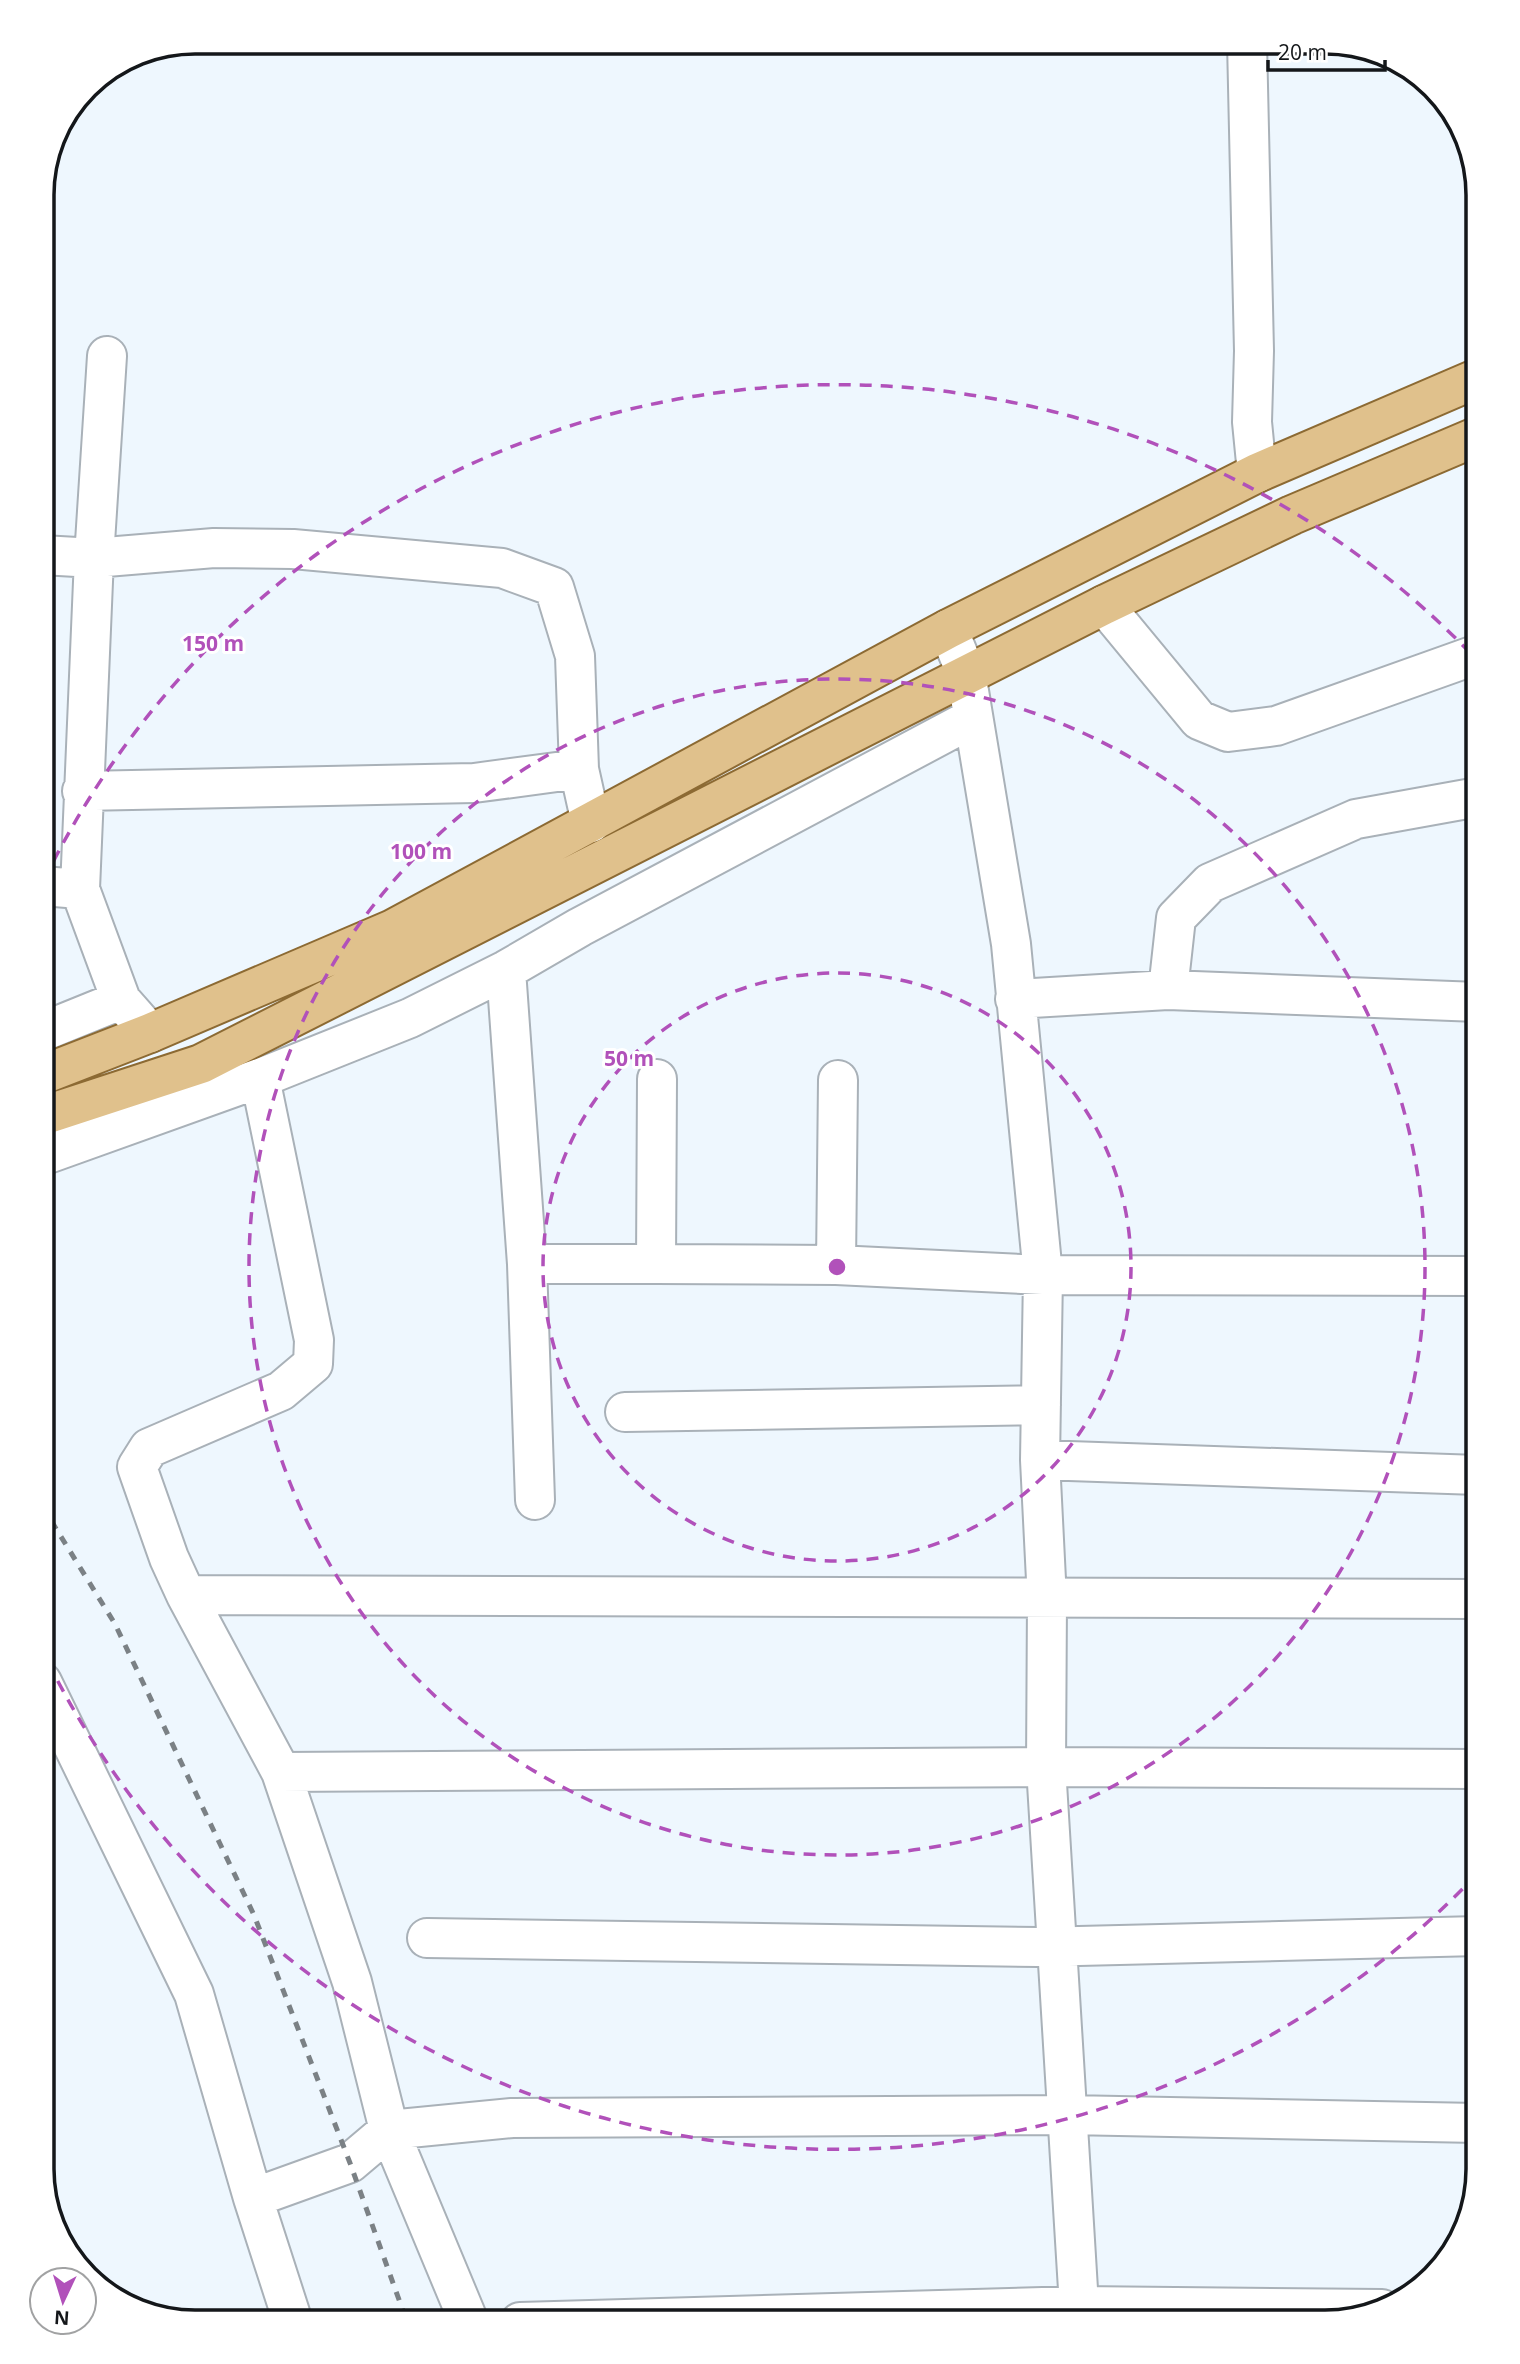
<svg xmlns="http://www.w3.org/2000/svg" width="1520" height="2364" viewBox="0 0 1520 2364" font-family="'Open Sans',sans-serif">
	<rect width="100%" height="100%" fill="#eef7fe"/>
	<g fill="none" stroke-linecap="round" stroke-linejoin="round">
		<g stroke="#a9b1b8" stroke-width="42">
			<path id="minor" d="M1247 42 1254 351 1252 422 1257 473
				M107 356 94 558 80 889 121 1000 150 1033
				M42 555 94 558 214 548 293 549 502 568 554 587 575 656 579 769 591 823
				M1104 605 1199 720 1228 732 1276 726 1478 654
				M948 629 966 673 1011 944 1043 1275 1040 1460 1047 1600 1046 1767 1080 2322
				M82 791 474 783 579 769
				M42 886 80 889
				M506 970 527 1264H656
				M1168 990 1176 918 1210 883 1356 819 1478 797
				M1015 999 1168 990 1478 1002
				M42 1032 121 1000
				M260 1078 314 1340 313 1364 281 1391 149 1448 137 1467 169 1558 186 1595 281 1772 352 1982 389 2130 469 2322
				M657 1079 656 1264 836 1265
				M838 1080 836 1265 1043 1275 1478 1276
				M42 1156 260 1078 410 1018 506 970 580 927 973 718
				M527 1264 535 1500
				M625 1412 1041 1405
				M1040 1460 1478 1475
				M186 1595 1478 1599
				M42 1682 194 1994 253 2198 293 2322
				M281 1772 1046 1767 1478 1769
				M427 1938 1038 1947 1478 1936
				M253 2198 350 2163 389 2130 512 2118 1068 2115 1478 2123
				M520 2322 1078 2306 1382 2309"/>
		</g>
		<g stroke="#8c6a33" stroke-width="42">
			<path id="major" d="M42 1075 150 1033 393 929 948 629 1257 473 1478 378
				M42 1116 201 1064 1104 605 1292 515 1478 436"/>
		</g>
		<use href="#minor" stroke="#fff" stroke-width="38"/>
		<use href="#major" stroke="#e0c18c" stroke-width="38"/>
		<path stroke="#7b8185" stroke-width="5" stroke-dasharray="9 9" stroke-linecap="butt" d="M42 1506 115 1624 254 1915 350 2163 407 2322"/>
	</g>
	<g fill="none" stroke="#b151ba" stroke-width="3.5" stroke-dasharray="12 9">
		<circle cx="837" cy="1267" r="294"/>
		<circle cx="837" cy="1267" r="588"/>
		<path d="M1477 1874A882 882 0 0 1 44 1654M44 880A882 882 0 0 1 1477 660"/>
	</g>
	<path d="M0 0H1520V2364H0ZM195 54H1325A141 141 0 0 1 1466 195V2169A141 141 0 0 1 1325 2310H195A141 141 0 0 1 54 2169V195A141 141 0 0 1 195 54Z" fill="#fff" fill-rule="evenodd"/>
	<path fill="none" stroke="#14171a" stroke-width="3.5" d="M195 54H1325A141 141 0 0 1 1466 195V2169A141 141 0 0 1 1325 2310H195A141 141 0 0 1 54 2169V195A141 141 0 0 1 195 54Z"/>
	<circle cx="837" cy="1267" r="10" fill="#b151ba" stroke="#fff" stroke-width="3.5"/>
	<g font-size="21" text-anchor="middle" font-weight="bold" fill="#b151ba" stroke="#fff" stroke-width="6" stroke-linejoin="round" paint-order="stroke">
		<text x="213" y="651">150 m</text>
		<text x="421" y="859">100 m</text>
		<text x="629" y="1066">50 m</text>
	</g>
	<g transform="translate(63 2301) rotate(184)"><circle r="33" fill="#ffffff" stroke="#a1a2a3" stroke-width="2"/>
	<path d="M0-5L12 26L0 18L-12 26Z" fill="#b151ba"/>
	<text y="-10" font-size="19" font-weight="bold" text-anchor="middle" fill="#14171a">N</text>
	</g>
	<path d="M1268 60v10h117v-10" fill="none" stroke="#14171a" stroke-width="3.5"/>
	<text x="1278" y="60" font-size="21" fill="#14171a" stroke="#ffffff" stroke-width="5" paint-order="stroke">20 m</text>
</svg>
